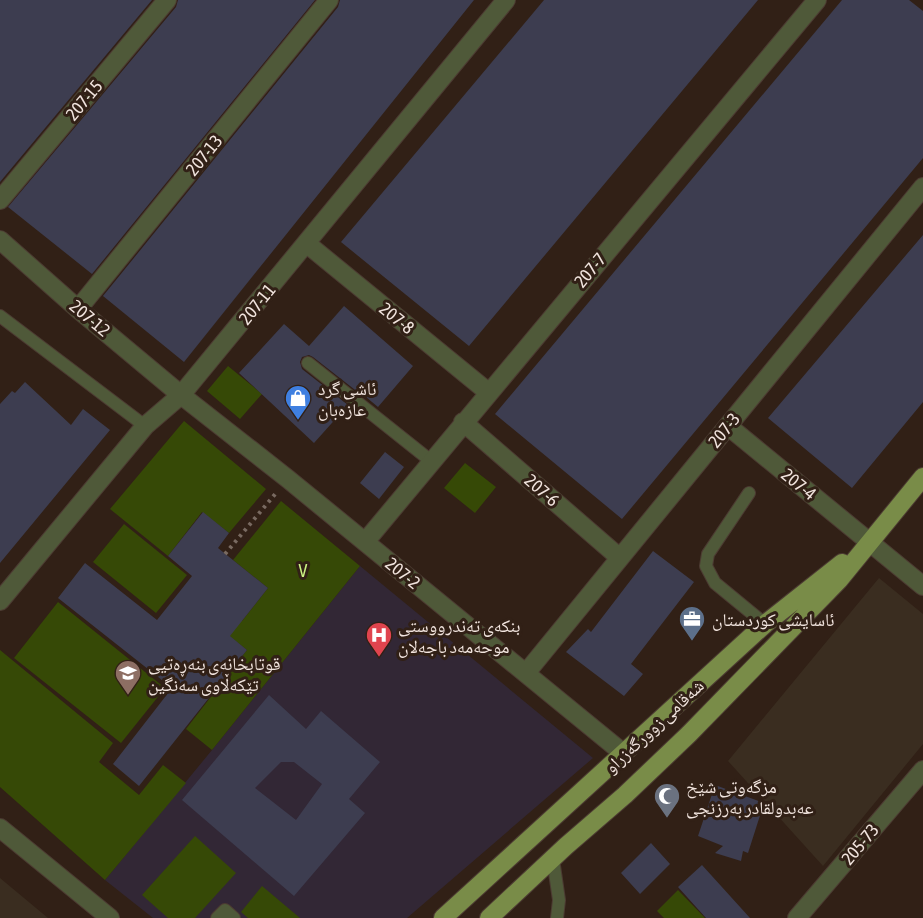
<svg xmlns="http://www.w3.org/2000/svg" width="923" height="918" viewBox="0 0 923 918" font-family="'Asap Condensed','Noto Naskh Arabic',sans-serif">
	<rect width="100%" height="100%" fill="#312016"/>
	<path fill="#3a2d20" d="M879 578 923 614V744L823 866 728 761Z
		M0 878 48 918H0Z"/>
	<path fill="#322735" d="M360 566 593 758 407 918H153L105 880 212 750Z"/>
	<path fill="#364906" d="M228 366 262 394 240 419 207 391Z
		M184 421 266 489 229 533 202 512 168 556 110 509Z
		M465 463 496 487 475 513 444 488Z
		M281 501 360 566 212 750 186 729 247 650 190 605 242 621 268 588 233 560Z
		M124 524 187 575 156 613 93 562Z
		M58 602 165 688 121 743 14 658Z
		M0 650 113 743 99 762 139 795 163 765 186 783 105 880 0 787Z
		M195 836 236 873 195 918H168L142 895Z
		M262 886 300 918H248L241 912Z
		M678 890 705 918H664L657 911Z"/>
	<path fill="#3d3d50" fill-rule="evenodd" d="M0 0H152L0 182Z
		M178 0H315L92 274 8 207 176 7Z
		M340 0H474L184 362 103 296 338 7Z
		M544 0H758L469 346 341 242Z
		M842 0H909L923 11V158L622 519 495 414Z
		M923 235V402L852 488 768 418Z
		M344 306 413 366 378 407 360 392 359 393 313 357 309 355 302 357 300 362 302 369 348 405 314 443 239 373 284 324 309 346Z
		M25 382 71 425 83 409 110 430 0 563V404L12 391 15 393Z
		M385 452 404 467 379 499 360 483Z
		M203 512 229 533 218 548 268 588 230 636 247 650 139 786 113 764 172 688 58 598 85 563 157 620 192 576 168 556Z
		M653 551 694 582 631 664 643 674 624 696 566 652 588 629 591 632Z
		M269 695 306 729 321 711 380 762 349 799 365 813 294 896 182 800ZM281 762H294L322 784 296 820 255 788Z
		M715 785 764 803 748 853 743 851 741 861 715 853 723 846 698 836Z
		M651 843 670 864 640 894 621 873Z
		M702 865 750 918H706L678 887Z"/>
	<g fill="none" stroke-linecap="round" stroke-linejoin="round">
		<g stroke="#4c3b32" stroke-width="14">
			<path id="service" d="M0 316 145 426
				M308 363 431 461
				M749 493 708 554 706 566 715 583 765 624
				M553 859 559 900 557 918
				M217 918 225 910 234 918"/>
		</g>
		<g stroke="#4c3b32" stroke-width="20">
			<path id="minor" d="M0 200 167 0
				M0 240 78 309 181 395 288 479 623 753
				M306 243 488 392
				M78 309 329 0
				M463 422 620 558
				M728 426 923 586
				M365 542 817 0
				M0 601 145 426 181 395 506 0
				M526 673 923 187
				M797 918 923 770"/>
		</g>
		<g stroke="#4c3b32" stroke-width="20">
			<path id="tertiary" d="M0 828 110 918"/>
		</g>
		<g stroke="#4c3b32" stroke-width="20">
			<path id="primary" d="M443 918 765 624 842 563
				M489 918 566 846 625 795 689 734 839 580 923 477"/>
		</g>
		<path stroke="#796a61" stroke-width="4" stroke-dasharray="3 4.5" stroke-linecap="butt" d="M225 554 276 493"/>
		<use href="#service" stroke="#4f5939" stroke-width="12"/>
		<use href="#minor" stroke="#4f5939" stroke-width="18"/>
		<use href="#tertiary" stroke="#4f5939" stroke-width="18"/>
		<use href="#primary" stroke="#798c48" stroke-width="18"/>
	</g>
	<defs>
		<g id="shop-pin" transform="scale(1.35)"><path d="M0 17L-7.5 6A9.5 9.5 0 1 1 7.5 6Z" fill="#3f7fe0" stroke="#312016"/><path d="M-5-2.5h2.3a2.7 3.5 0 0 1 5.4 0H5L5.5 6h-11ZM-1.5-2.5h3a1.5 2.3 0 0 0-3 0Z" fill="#fff"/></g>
		<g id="office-pin" transform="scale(1.35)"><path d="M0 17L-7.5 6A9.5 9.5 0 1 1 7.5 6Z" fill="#5c6f8a" stroke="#312016"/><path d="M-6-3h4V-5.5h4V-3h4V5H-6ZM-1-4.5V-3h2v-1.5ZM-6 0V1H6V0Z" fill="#fff"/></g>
		<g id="hospital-pin" transform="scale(1.35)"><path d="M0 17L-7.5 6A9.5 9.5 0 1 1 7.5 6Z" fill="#e0444e" stroke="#312016"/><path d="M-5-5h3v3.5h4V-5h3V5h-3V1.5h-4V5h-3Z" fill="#fff"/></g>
		<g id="school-pin" transform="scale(1.35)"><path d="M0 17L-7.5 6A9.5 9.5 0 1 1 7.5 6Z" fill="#8d6e63" stroke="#312016"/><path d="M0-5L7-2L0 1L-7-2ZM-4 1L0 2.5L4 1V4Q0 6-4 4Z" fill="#fff"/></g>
		<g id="mosque-pin" transform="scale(1.35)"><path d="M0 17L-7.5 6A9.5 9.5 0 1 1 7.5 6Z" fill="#6b7280" stroke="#312016"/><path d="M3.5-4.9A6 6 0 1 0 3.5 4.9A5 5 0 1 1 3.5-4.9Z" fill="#fff"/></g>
	</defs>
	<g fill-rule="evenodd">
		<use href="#shop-pin" x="298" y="398"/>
		<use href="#office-pin" x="692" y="619"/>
		<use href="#hospital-pin" x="379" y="635"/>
		<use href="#school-pin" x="128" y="673"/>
		<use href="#mosque-pin" x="667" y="796"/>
	</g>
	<g text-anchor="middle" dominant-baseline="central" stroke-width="6" stroke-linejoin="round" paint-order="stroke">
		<g font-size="18" fill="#f1e4de" stroke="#312016">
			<text transform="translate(84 100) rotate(-50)">207-15</text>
			<text transform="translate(204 155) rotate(-51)">207-13</text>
			<text transform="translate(590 270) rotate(-50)">207-7</text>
			<text transform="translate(257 304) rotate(-51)">207-11</text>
			<text transform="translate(90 318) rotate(40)">207-12</text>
			<text transform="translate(397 318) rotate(39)">207-8</text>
			<text transform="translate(724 430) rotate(-51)">207-3</text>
			<text transform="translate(799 484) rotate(39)">207-4</text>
			<text transform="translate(542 490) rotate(41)">207-6</text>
			<text transform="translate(403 573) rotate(39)">207-2</text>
			<text transform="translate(654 726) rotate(-43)">شەقامی زوورگەزراو</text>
			<text transform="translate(860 844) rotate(-50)">205-73</text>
		</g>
		<g font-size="18" fill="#f1e4de" stroke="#312016" text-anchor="start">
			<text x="318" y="388">ئاشی گرد<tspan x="318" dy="21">عازه‌بان</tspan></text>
			<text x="712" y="619">ئاسایشی كوردستان</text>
			<text x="398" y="625">بنکەی تەندرووستی<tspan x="398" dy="21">موحەمەد باجەلان</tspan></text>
			<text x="148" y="663">قوتابخانەی بنەڕەتیی<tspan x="148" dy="21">تێکەڵاوی سەنگین</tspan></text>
			<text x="686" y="786">مزگەوتی شێخ<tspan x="686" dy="21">عەبدولقادر بەرزنجی</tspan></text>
		</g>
		<g font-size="18" fill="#cbf283" stroke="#312016">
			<text x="303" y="570">V</text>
		</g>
	</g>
</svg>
